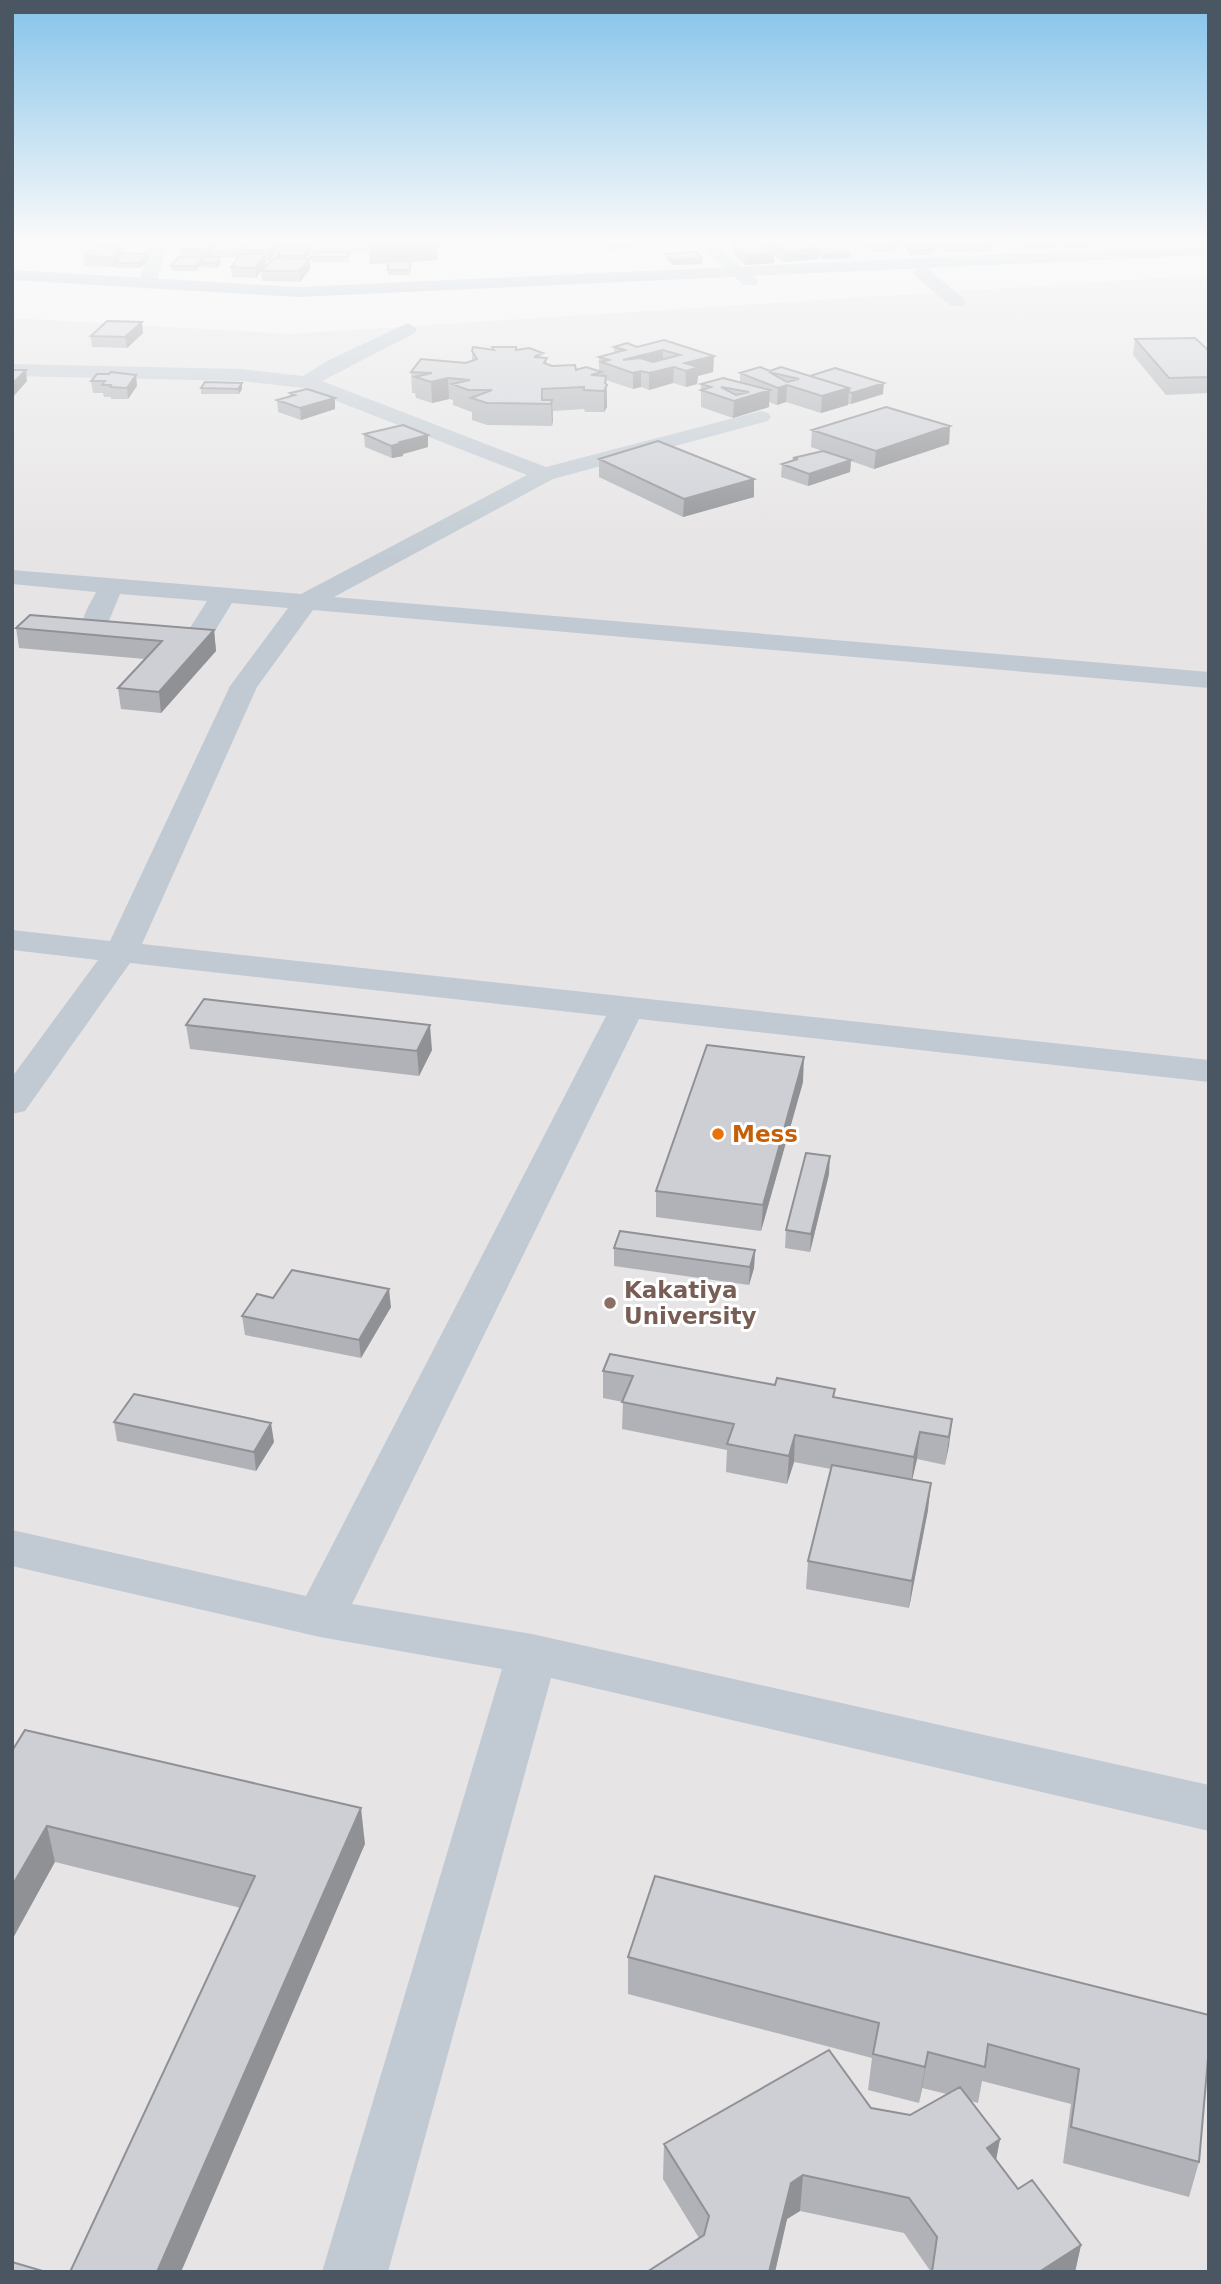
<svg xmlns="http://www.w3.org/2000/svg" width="1221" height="2284" viewBox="0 0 1221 2284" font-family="'DejaVu Sans',sans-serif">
	<rect width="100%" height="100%" fill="#f5f3f3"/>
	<path fill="#e6e4e5" d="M1209 275V2272H12V318L289 334Z"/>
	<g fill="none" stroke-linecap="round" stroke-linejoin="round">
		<path fill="#c1cad2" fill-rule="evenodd" d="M143 240C205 240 268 243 330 244 398 245 466 238 533 240L525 245 331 254 167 246 156 284 147 289 138 284 150 245Z
			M692 240H710L759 281 756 285H744Z
			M922 268 928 269 963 298 966 302 963 306H951L916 277 913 273 916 269Z
			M408 323 417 329 415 333 322 381 546 467 761 411 768 413 771 417 768 421 553 479 334 597 1209 672V688L313 610 257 687 142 944 1209 1060V1082L639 1019 352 1604 532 1634 1209 1785V1831L551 1678 388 2272H322L502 1669 320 1637 12 1566V1530L306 1596 606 1016 130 963 25 1111 12 1114V1077L98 960 12 950V930L110 941 230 686 288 608 232 603 208 642C190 649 88 649 83 627 80 618 92 601 96 592L12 584V570L301 594 527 475 303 388 241 381 12 376V364L241 369 303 376 327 361ZM120 594 207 601 188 631 116 627 108 623Z"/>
		<path fill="#b3c2d1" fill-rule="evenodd" d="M1209 245V255L298 297 12 280V270L298 287Z"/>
	</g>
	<path fill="#b0b2b7" d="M38 240H74L67 247H37L36 242Z
		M187 240H216V245L277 251 269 261H266V264L262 270 277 258V256L310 252 306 259H310V269L300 282 262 281 261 271 256 278 232 277 231 267 238 258 211 257 210 256 209 257 221 263 217 268 201 267V265L196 271H172L171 266 180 257V249Z
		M368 240H436L437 260 410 262V275H388V263L370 264Z
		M596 240H632V249L605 250Z
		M728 240H767V242L730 243Z
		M854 240H921V243L897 245 899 246V251L872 252 865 246V245H859Z
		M927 240H985L994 246 993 251 944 252 933 243V241H928Z
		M1017 240H1085L1089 243V248L1062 249 1056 245V248L1028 250 1016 241Z
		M1152 240H1173L1155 242Z
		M1180 240H1208L1183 242Z
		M830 241V243L850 253 849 258 823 259 819 256V259L785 262 774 256V263L745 265 733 254V244L768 248V242Z
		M907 247 935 249 934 254 911 256 906 252Z
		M350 252V257L348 262H312L311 257Z
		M123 254H148L149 259 140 268H116V265L114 267 85 266 84 256Z
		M666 254 702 258V264L672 265 666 259Z
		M143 333 127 348 92 347 91 336Z
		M1135 339 1209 351V393L1166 395 1133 355Z
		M492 347 516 350 543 357 547 364 576 370 599 371V357L614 353V347H637L714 356 713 372 698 376 697 384 686 387 673 383 649 390 641 387 633 389 606 380V384L607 385V407L604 412H585L584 409 553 411 552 426 487 425 472 420V412L469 411 453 405V400L449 399 432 403 416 398 415 393H412L411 372 466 363 472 361V351L492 350Z
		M770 371 810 376 883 394 851 404H848V405L821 413 786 402 777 405 769 402V407L733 418 701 407V384L740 382V373Z
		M136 375 137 386 128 399H111V397H104L103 393H93L91 381Z
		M201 388 242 389 239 394H201Z
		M290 393 335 398V409L301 420 278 412 277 400 291 397Z
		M950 426 949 444 874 469 851 461 850 472 808 486 781 477 782 464 792 461 793 458 822 451 811 447 812 430Z
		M364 434 428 435V447L403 454V456L392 458 365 447Z
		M599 459 754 479V497L683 517 599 477Z
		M16 628 214 630 216 651 161 713 121 709 118 688 145 659 19 648Z
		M186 1025 432 1050 419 1076 190 1049Z
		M803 1082 761 1231 656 1217V1191Z
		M829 1174 810 1252 785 1248 786 1230Z
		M614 1248 755 1250 754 1268 749 1285 614 1266Z
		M273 1298 391 1307 361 1358 245 1335 242 1316Z
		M603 1371 834 1397 952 1419 945 1465 917 1459 912 1479 928 1510 909 1608 806 1589 808 1561 831 1469 794 1462 787 1484 726 1472 727 1450 622 1429 623 1402 603 1398Z
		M114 1422 274 1442 256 1471 117 1441Z
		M12 1751 365 1844 241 1908 55 1862Z
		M628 1957 1209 2015 1199 2162 1189 2197 1063 2163 1071 2104 982 2081 978 2103 971 2101 1000 2139 996 2160 1018 2189 1081 2245 1075 2272H931L904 2233 800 2211 787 2219 775 2272H647L699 2238 663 2179 664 2144 871 2108 910 2115 947 2094 922 2088 919 2103 868 2090 872 2058 628 1994Z"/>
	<path fill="#909195" d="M68 240H74L67 247 66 242Z
		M214 240H216L217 247 210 252V256L207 260 206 250Z
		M368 240H436L437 260 410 262V275V262L370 264Z
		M276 241 277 251 269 261 268 251Z
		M122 246 124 256 115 263 116 265 114 267 113 257Z
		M309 247 310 252 305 261 304 256Z
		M819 249V259L785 262 786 252Z
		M774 253V263L745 265V255Z
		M850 253 849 258 823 259V254Z
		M148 254 149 259 140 268V263Z
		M265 254 266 264 256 278 255 268Z
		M203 257V262H201V265L196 271 195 266Z
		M220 257 221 263 217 268 216 263Z
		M702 258V264L672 265V260Z
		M310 259V269L300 282 299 271Z
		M142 322 143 333 127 348 125 337Z
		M663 350V366L641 371V387L633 389V373L623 360Z
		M714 356 713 372 698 376 697 384 686 387 685 363Z
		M674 367 673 383 649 390V373Z
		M26 370 27 381 13 397 12 384Z
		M136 375 137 386 128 399 127 388Z
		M606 376 607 407 604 412V391Z
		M448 378 449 399 432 403 431 382Z
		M242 383V389L239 394 238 389Z
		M884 383 883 394 851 404 852 393Z
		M787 385 786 402 777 405 778 388Z
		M849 388 848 405 821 413 822 396Z
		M770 390 769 407 733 418 734 401Z
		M335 398V409L301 420 300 408Z
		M552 400 553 421 552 426 551 404Z
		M950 426 949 444 874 469 876 451Z
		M428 435V447L403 454V456L392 458 391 446 400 442Z
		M851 460 850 472 808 486 809 474Z
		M754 479V497L683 517 684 499Z
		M214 630 216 651 161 713 159 692Z
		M430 1025 432 1050 419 1076 417 1051Z
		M804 1057 803 1082 761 1231 763 1205Z
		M830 1156 829 1174 810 1252 811 1234Z
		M755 1250 754 1268 749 1285 750 1267Z
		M389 1289 391 1307 361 1358 359 1340Z
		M952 1419 949 1446 945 1465 949 1437Z
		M271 1423 274 1442 256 1471 254 1452Z
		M920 1432 917 1459 911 1485 914 1457Z
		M795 1435 794 1462 787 1484 789 1456Z
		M931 1483 928 1510 909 1608 912 1581Z
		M361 1808 365 1844 181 2272H157Z
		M47 1826 55 1862 12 1940V1886Z
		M928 2052 922 2088 919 2103 925 2067Z
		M1000 2139 993 2175 987 2148Z
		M803 2175 800 2211 787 2219 775 2272H769L791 2183Z
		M1081 2245 1075 2272H1039Z"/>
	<path fill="#cdcfd5" stroke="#909195" stroke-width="2" fill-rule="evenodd" d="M38 240H68L66 242H36Z
		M187 240H214L206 250 180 249Z
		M248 240 276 241 268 251 240 250Z
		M787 240H803L819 249 786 252 768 242Z
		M803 240H829L830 241 807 242Z
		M892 240 899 246 872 247 866 241Z
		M935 240H985L994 246 944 247Z
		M1022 240H1051L1056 243 1028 245Z
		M1057 240H1085L1089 243 1063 244Z
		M218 243 245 244 239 253 210 252Z
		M760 243 774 253 745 255 733 244Z
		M838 243 850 253 823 254 819 251V249L812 244Z
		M94 246H122L113 257 84 256Z
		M930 246 935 249 911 251 907 247Z
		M283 247H309L304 256H277Z
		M314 252H350L347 257H311Z
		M696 252 702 258 672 260 666 254Z
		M124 253 148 254 140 263H115Z
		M241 254H265L255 268 231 267Z
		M179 257H203L195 266H171Z
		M205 257H220L216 263 201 262Z
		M274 258 310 259 299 271H261Z
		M388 261H410V270H388Z
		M107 321 142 322 125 337 91 336Z
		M1195 338 1209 351V377L1169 378 1135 339Z
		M664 340 714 356 685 363 698 367 686 371 674 367 649 373 641 371 633 373 601 362 609 360 599 357 625 350 614 347 627 343 637 347ZM663 350 680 355 653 362 640 358 623 360Z
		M473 347 494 350 492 347H516V350L529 348 543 353 534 357 547 358 544 363 552 366 575 365 576 370 586 367 602 372 591 375 606 376 605 383 607 385 604 391 584 390V387L542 389V400H552L551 404 487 403 471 398 492 390H468L452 384 470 380 448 378 431 382 415 377 432 373 411 372 421 359 466 363 477 359 472 351Z
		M760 367 770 371 781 367 849 388 822 396 787 385 778 388 740 373ZM769 372 799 379 787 382Z
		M835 368 884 383 852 393 849 392V388L810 376Z
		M12 370H26L12 384Z
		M111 372 136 375 127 388 110 387 111 385H102L105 381H91L97 374H109Z
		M723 378 770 390 734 401 701 390 711 387 701 384ZM721 387 749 392 736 395Z
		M205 382 242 383 238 389 201 388Z
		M307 389 335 398 300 408 277 400 295 395 290 393Z
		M886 407 950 426 876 451 812 430Z
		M403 425 428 435 400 442 402 443 391 446 364 434Z
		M658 441 754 479 684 499 599 459Z
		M823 451 851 460 809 474 782 464 798 459 793 458Z
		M30 615 214 630 159 692 118 688 162 641 16 628Z
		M204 999 430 1025 417 1051 186 1025Z
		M707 1045 804 1057 763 1205 656 1191Z
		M806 1153 830 1156 811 1234 786 1230Z
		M620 1231 755 1250 750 1267 614 1248Z
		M292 1270 389 1289 359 1340 242 1316 257 1294 273 1298Z
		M610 1354 775 1385 777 1378 835 1389 833 1397 952 1419 949 1437 920 1432 914 1457 795 1435 789 1456 727 1444 734 1424 622 1402 633 1376 603 1371Z
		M134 1394 271 1423 254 1452 114 1422Z
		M832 1465 931 1483 912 1581 808 1561Z
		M25 1730 361 1808 157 2272H70L255 1876 47 1826 12 1886V1751Z
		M655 1876 1209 2015V2047L1199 2162 1071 2127 1079 2069 988 2044 985 2067 928 2052 925 2067 873 2054 879 2023 628 1957Z
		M829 2050 871 2108 910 2115 960 2087 1000 2139 987 2148 1018 2189 1032 2180 1081 2245 1039 2272H932L937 2237 909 2198 803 2175 791 2183 769 2272H647L704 2235 709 2216 664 2144Z
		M12 2262 46 2272H12Z"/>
	<linearGradient id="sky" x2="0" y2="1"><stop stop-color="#85c3ea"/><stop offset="0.43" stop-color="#fafafa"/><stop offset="1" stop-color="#fafafa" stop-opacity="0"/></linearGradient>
	<rect width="1221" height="560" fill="url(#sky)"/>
	<circle fill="#e8710a" stroke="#fff" stroke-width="2.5" cx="718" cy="1134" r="7"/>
	<circle fill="#8d6e63" stroke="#fff" stroke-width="2.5" cx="610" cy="1303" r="7"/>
	<g text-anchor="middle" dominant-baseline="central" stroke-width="6" stroke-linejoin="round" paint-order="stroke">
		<g font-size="23" font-weight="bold" fill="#c56008" stroke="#fff" text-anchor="start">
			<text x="732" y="1134">Mess</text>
		</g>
		<g font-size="23" font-weight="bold" fill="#785e54" stroke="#fff" text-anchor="start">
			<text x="624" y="1290">Kakatiya<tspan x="624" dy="26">University</tspan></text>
		</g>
	</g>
	<rect width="1221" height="2284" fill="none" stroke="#4a5661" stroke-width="28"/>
</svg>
